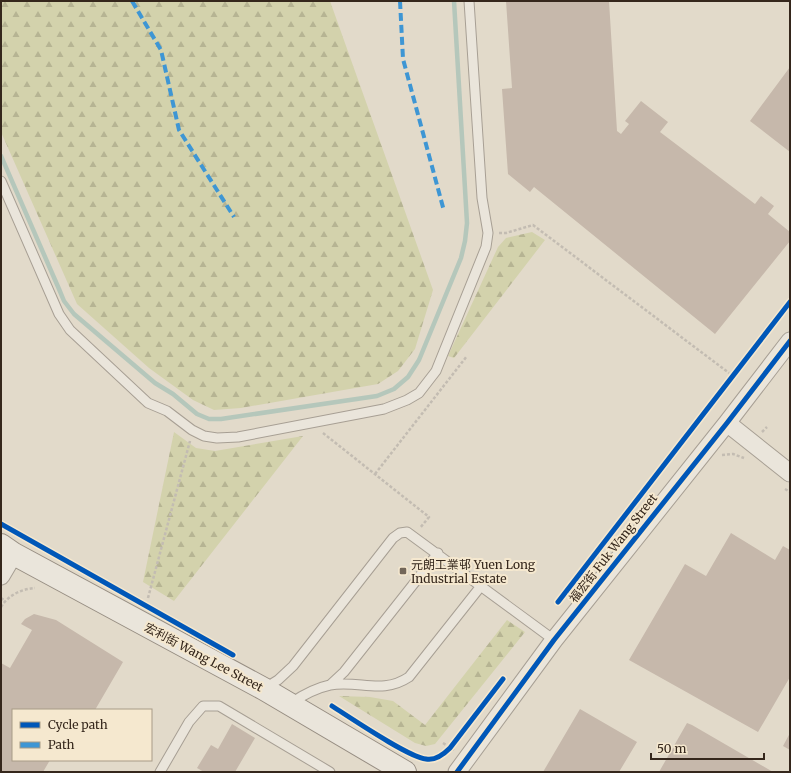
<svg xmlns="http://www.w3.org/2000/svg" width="791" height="773" viewBox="0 0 791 773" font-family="Merriweather,'Noto Sans TC',serif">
	<defs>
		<pattern id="forest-firs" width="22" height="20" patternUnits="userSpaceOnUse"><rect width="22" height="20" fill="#d3d2ac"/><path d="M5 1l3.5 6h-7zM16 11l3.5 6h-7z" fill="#b6b493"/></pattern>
	</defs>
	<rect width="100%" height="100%" fill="#e2daca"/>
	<path fill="url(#forest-firs)" d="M1 1H330L433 290 415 349 398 371 378 384 241 408 214 410 193 400 149 368 77 304 1 132Z
		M532 232 545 240 454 358 448 356 498 247 506 238Z
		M174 432 196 448 215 451 303 436 174 601 143 582Z
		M507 620 525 632 435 744 426 746 415 743 339 696 370 697 393 701 425 725Z"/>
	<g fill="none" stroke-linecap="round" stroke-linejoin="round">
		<path stroke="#b5c7bb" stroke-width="4.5" d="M1 156 59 289 64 301 74 314 155 383 173 394 197 414 209 419H221L377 396 394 389 408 377 419 360 461 258 465 241 467 223 454 1"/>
	</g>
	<path fill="#c6b8ab" d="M506 1H609L617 131 621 134 629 124 625 121 641 101 668 122 660 132 755 204 761 196 774 206 768 214 790 232V241L715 334 534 187 530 192 508 174 502 89 512 88Z
		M790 67V152L750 121Z
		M731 533 775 560 783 546 790 550V677L758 732 629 660 685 564 706 576Z
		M34 614 56 620 123 662 95 710H13V760H50L43 772H1V663L10 668 32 630 21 624 25 619Z
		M580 709 637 742 619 772H543Z
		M687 723 692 725 773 772H659Z
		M232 724 255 738 235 772H204L197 768 211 745 218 749Z
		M790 733V750L783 746Z"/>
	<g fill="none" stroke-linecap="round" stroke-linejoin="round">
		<g stroke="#a79f94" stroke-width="11">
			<path id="lane" d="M1 181 59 314 70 330 148 403 167 411 192 430 204 436 217 438 238 437 384 409 407 400 419 393 436 371 486 247 488 233 482 198 469 1
				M330 685 344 672 438 553
				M265 688 278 680 293 666 393 538 400 533 407 532 554 640
				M291 703C303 695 316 688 330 685 360 680 382 695 409 677L481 586
				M160 772 189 722 203 706H219L330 772"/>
		</g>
		<g stroke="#a79f94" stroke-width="19">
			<path id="street" d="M727 423 790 473
				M1 576 14 554
				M457 772 554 640 727 423 790 341"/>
		</g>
		<g stroke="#978e83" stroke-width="24">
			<path id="secondary" d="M1 545 14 554 264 689 405 772"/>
		</g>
		<path stroke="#c3bcb2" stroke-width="2.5" stroke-dasharray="3 2" stroke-linecap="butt" d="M499 233H506L533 225 729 373
			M762 432 767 427
			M323 433 429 517 420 528
			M722 455 733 454 744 458
			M375 474 467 356
			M785 489 790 492
			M1 598 5 601
			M148 598 190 441
			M1 607C8 595 22 589 35 588
			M443 743 454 750"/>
		<use href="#lane" stroke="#eae5db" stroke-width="9"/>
		<use href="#street" stroke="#eae5db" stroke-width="17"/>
		<use href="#secondary" stroke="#eae5db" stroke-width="22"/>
		<path stroke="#3e96d4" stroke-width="4" stroke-dasharray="8 4" stroke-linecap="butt" d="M132 1 161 50 179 130 234 217
			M400 1 403 59 444 211"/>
		<g stroke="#f5e8cf" stroke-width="8">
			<path id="cycleway" d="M1 524 233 655
				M558 602 790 302
				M332 706C351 718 408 757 426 759 436 761 444 754 450 748L503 679
				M457 772 554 640 727 423 790 341"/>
		</g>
		<use href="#cycleway" stroke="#0057b8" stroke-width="5"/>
	</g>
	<rect fill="#726659" stroke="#f5e8cf" stroke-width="1.5" x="399" y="567" width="8" height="8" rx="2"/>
	<g text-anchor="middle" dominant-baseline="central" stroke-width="4" stroke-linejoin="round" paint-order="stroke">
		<g font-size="12" fill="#35271c" stroke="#f5e8cf">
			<text transform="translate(613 548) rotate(-52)">福宏街 Fuk Wang Street</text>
			<text transform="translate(204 657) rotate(28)">宏利街 Wang Lee Street</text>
		</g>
		<g font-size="12" fill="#35271c" stroke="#f5e8cf" text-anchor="start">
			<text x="411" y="564">元朗工業邨 Yuen Long<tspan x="411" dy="14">Industrial Estate</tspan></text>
		</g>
	</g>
	<rect width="791" height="773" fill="none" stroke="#35271c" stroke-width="4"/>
	<rect x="12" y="709" width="140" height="52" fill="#f5e8cf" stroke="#a89b87"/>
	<rect x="20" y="722" width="20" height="6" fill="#0057b8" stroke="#a89b87"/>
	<text x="48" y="729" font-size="12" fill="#35271c">Cycle path</text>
	<rect x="20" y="742" width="20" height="6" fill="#3e96d4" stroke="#a89b87"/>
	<text x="48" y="749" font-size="12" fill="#35271c">Path</text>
	<path d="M651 753v6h113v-6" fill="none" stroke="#35271c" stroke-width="2"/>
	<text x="657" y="753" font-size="12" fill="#35271c" stroke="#f5e8cf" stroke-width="3" paint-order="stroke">50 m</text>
</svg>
